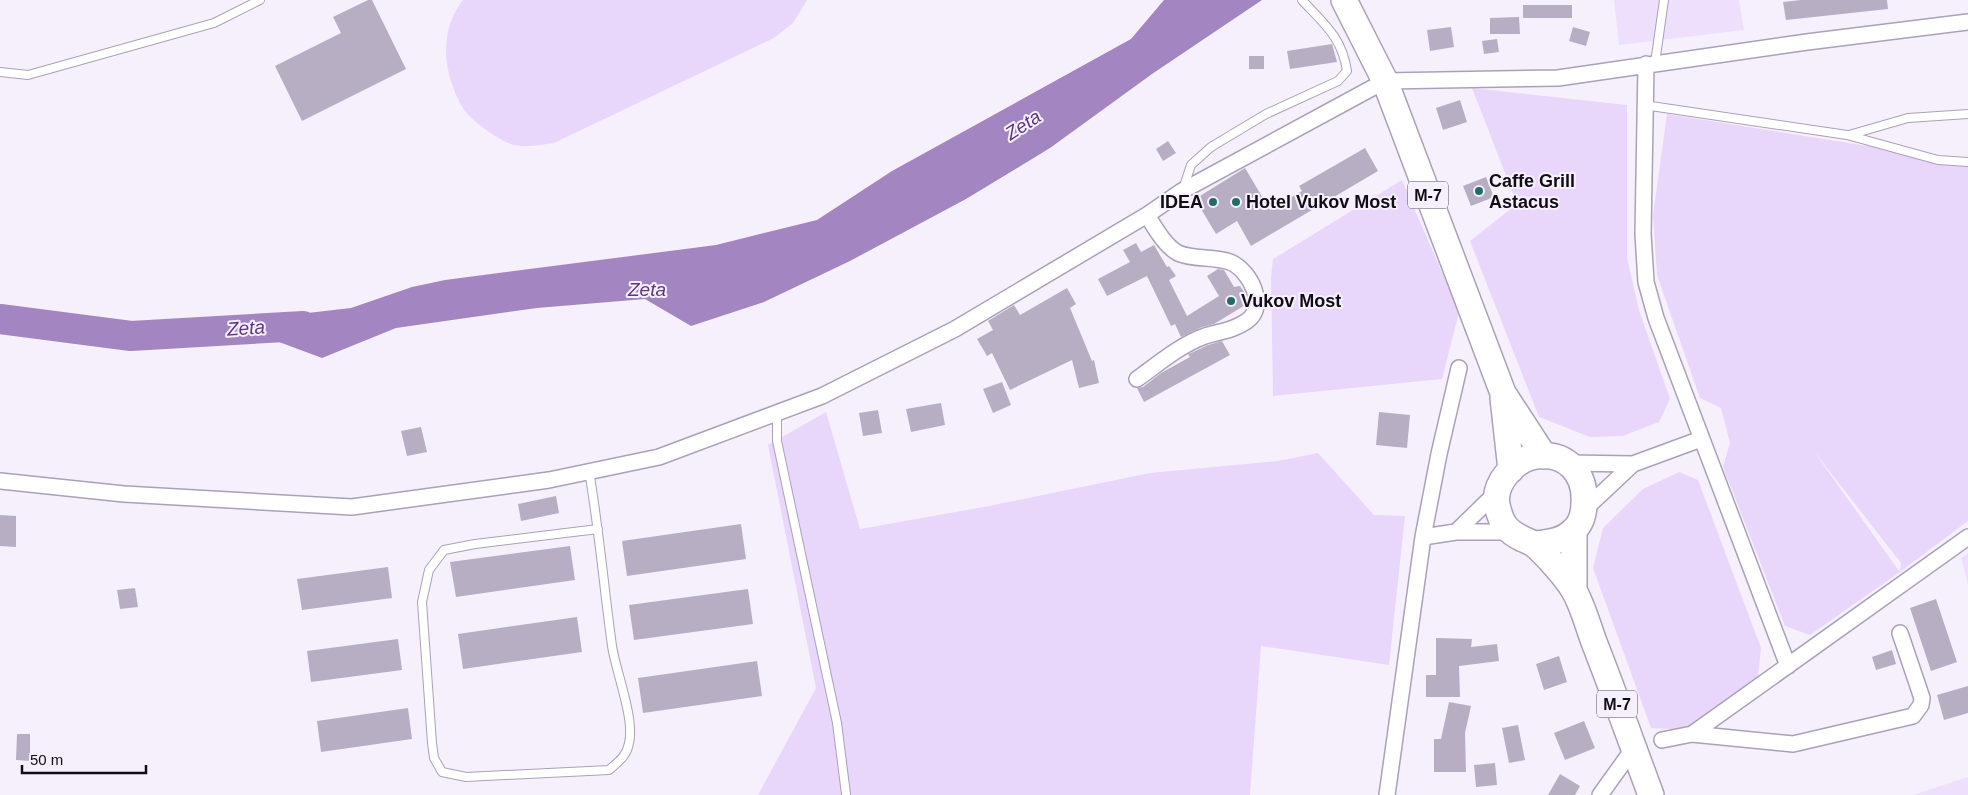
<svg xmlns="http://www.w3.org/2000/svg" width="1968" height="795" viewBox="0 0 1968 795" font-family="Arial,sans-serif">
	<rect width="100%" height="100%" fill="#f6f0fd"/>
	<path fill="#eedffd" d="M1614 0H1739L1744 30 1619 45Z
		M1968 553V584L1961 558Z
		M1968 777V795H1913Z"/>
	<path fill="#e8d7fb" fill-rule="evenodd" d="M463 0H807L793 23 774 38 554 143C540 145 522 149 508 143 496 138 469 119 463 108 443 74 438 32 463 0Z
		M1472 88 1627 105V258L1639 310 1670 399 1659 422 1623 436 1590 437 1539 417 1470 241 1517 204Z
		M1667 114 1968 162V521L1900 572 1810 635 1785 626 1723 467 1730 443 1721 408 1700 398 1657 275 1653 215ZM1813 450 1901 563 1900 571H1899Z
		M1402 180 1459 312 1442 379 1273 396 1271 277 1273 259Z
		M826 412 860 529 989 506 1150 473 1278 461 1318 453 1374 515 1405 516 1389 665 1261 646 1250 795H758L816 688 768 445Z
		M1679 472 1698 480 1761 648 1758 678 1687 730 1651 728 1593 568 1603 528 1643 489Z"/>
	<path fill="#a385c1" d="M1164 0H1262L1152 74 1050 148 966 199 850 261 764 302 691 326 645 299 537 308 396 328 322 358 271 339 263 329 264 318 351 308 412 287 445 280 716 245 817 220 892 171 1131 39Z"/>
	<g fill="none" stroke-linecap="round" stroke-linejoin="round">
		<path stroke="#a385c1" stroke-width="30" d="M0 319 131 336 303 326"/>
	</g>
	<path fill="#b8aec3" d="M368 0H372L406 69 302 121 275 66 341 33 333 17Z
		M1801 0H1887L1888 9 1786 20 1783 2Z
		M1523 5H1572V18H1523Z
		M1519 17 1520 34H1490V18Z
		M1451 27 1454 47 1430 51 1427 30Z
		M1573 27 1590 32 1586 46 1569 41Z
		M1497 39 1499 52 1484 54 1482 41Z
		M1332 44 1337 62 1290 69 1287 51Z
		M1249 56H1264V69H1249Z
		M1460 100 1467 122 1443 130 1436 108Z
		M1168 141 1176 153 1163 161 1156 149Z
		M1365 148 1378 171 1251 246 1237 221 1216 234 1195 199 1245 168 1270 210 1302 191 1299 186Z
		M1486 177 1494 197 1471 206 1463 186Z
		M1136 243 1141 252 1154 245 1167 267 1169 266 1176 276 1169 280 1187 316 1219 296 1207 276 1218 269 1224 270 1234 287 1240 286 1246 295 1247 304 1214 324 1202 327 1181 337 1175 324 1171 326 1147 276 1107 296 1098 279 1130 262 1123 250Z
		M1067 288 1076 304 1070 308 1092 361 1094 360 1099 383 1079 388 1072 360 1010 390 992 353 987 356 977 339 993 330 988 321 1014 305 1020 315Z
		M1222 341 1230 355 1144 402 1137 388 1143 387 1161 373 1190 357 1188 354 1191 353 1208 345Z
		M1002 382 1011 405 993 413 983 389Z
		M941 403 945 425 911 432 906 409Z
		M878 410 882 433 863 436 859 413Z
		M1379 412 1410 415 1407 448 1376 445Z
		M421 427 427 452 407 456 401 431Z
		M556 496 559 513 521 521 518 504Z
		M0 515 16 516V547L0 546Z
		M741 524 746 559 627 576 622 541Z
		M570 546 575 580 456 597 450 562Z
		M388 567 392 598 302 610 297 579Z
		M135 588 138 607 120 609 117 590Z
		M748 589 753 624 634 640 629 605Z
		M1936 599 1957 662 1931 671 1910 608Z
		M577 617 582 652 463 669 458 634Z
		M1436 638 1472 639 1471 647 1497 644 1499 661 1459 666 1460 697H1426V675H1436Z
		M398 639 402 670 311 682 307 651Z
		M1892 650 1896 664 1876 670 1872 657Z
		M1559 656 1567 682 1544 690 1536 664Z
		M757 661 762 696 643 713 638 678Z
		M1968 686V713L1944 720 1937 695Z
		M1449 702 1471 706 1465 733 1466 772H1434V739H1441Z
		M408 708 412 739 321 752 317 721Z
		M1584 721 1595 748 1565 760 1554 733Z
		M1518 725 1525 760 1509 763 1502 728Z
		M17 734H30V761L16 760Z
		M1495 763 1497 785 1476 787 1474 765Z
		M1560 774 1580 786 1575 795H1548Z"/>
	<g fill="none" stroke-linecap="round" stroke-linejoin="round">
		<g stroke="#aba1b6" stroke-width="10">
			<path id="lane" d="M1655 63 1664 0
				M0 72 28 75 214 23 260 0
				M1644 105 1847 135 1938 160 1968 162
				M1849 135 1908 118 1968 114
				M1183 189 1191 165 1211 147 1266 114 1338 81 1347 71C1342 37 1324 24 1302 0
				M777 414V441L837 723 846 794
				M589 471C599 529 604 588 612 646 616 672 635 719 629 743 627 756 618 762 609 770L466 777 442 772 434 758 432 743 422 602 429 570 444 550 475 544 598 529"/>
		</g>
		<g stroke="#aba1b6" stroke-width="18">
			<path id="street" d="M1646 64 1643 234 1646 282 1656 318 1788 666
				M1137 379C1158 364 1180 345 1205 336 1221 331 1232 331 1247 321 1268 306 1250 270 1230 262 1214 256 1193 260 1178 253 1165 246 1155 228 1147 215
				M1568 463 1633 464 1701 439
				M0 481 124 494 352 507 549 480 659 457 822 396 955 329 1147 215 1182 191 1385 81 1558 78 1807 42 1968 22
				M1584 510 1633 464
				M1456 532 1496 493
				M1423 537 1439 454 1459 368
				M1692 734 1793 744 1913 716 1921 705 1922 698 1900 633
				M1662 740 1692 734 1968 537
				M1387 795 1423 537 1456 532H1510
				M1600 795 1633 749"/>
		</g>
		<g stroke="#aba1b6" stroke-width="28">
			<path id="primary" d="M1344 0 1385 81 1503 393 1544 456
				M1503 398 1511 470
				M1535 544C1549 543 1563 541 1573 531 1581 524 1584 513 1584 503 1586 474 1567 452 1536 456 1515 459 1493 483 1497 505 1501 523 1506 531 1523 539 1527 541 1533 543 1536 546 1547 556 1566 577 1573 589 1582 603 1588 626 1594 642 1614 693 1632 744 1651 795
				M1574 589V531"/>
		</g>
		<use href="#lane" stroke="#fff" stroke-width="8"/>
		<use href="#street" stroke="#fff" stroke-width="15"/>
		<use href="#primary" stroke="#fff" stroke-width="25"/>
	</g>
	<g fill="#226c65" stroke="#f6f0fd" stroke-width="2">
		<circle cx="1479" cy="191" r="5"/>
		<circle cx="1213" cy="202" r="5"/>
		<circle cx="1236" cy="202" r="5"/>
		<circle cx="1231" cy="301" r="5"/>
	</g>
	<g text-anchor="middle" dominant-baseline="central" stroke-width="4" stroke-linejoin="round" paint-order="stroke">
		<g fill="#f6f0fd" stroke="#545059" stroke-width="1">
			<rect x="1408" y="181.5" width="40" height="27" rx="4"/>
			<rect x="1597" y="690.5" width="40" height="27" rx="4"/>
		</g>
		<g font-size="16" font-weight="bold" fill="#0f0c13">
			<text x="1428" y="195">M-7</text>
			<text x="1617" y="704">M-7</text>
		</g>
		<g font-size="18" font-weight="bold" fill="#0f0c13" stroke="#f6f0fd" text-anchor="start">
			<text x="1489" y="181">Caffe Grill<tspan x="1489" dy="21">Astacus</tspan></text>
			<text x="1203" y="202" text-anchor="end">IDEA</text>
			<text x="1246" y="202">Hotel Vukov Most</text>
			<text x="1241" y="301">Vukov Most</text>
		</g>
		<g font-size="19" font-style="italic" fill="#5e357f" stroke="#f6f0fd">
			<text transform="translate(1023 125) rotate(-33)">Zeta</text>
			<text x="647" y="289">Zeta</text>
			<text transform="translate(246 328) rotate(-4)">Zeta</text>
		</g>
	</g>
	<path d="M22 765v8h124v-8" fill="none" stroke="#0f0c13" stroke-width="2.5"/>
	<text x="30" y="765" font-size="15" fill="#0f0c13" stroke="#f6f0fd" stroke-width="4" paint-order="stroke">50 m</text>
</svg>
